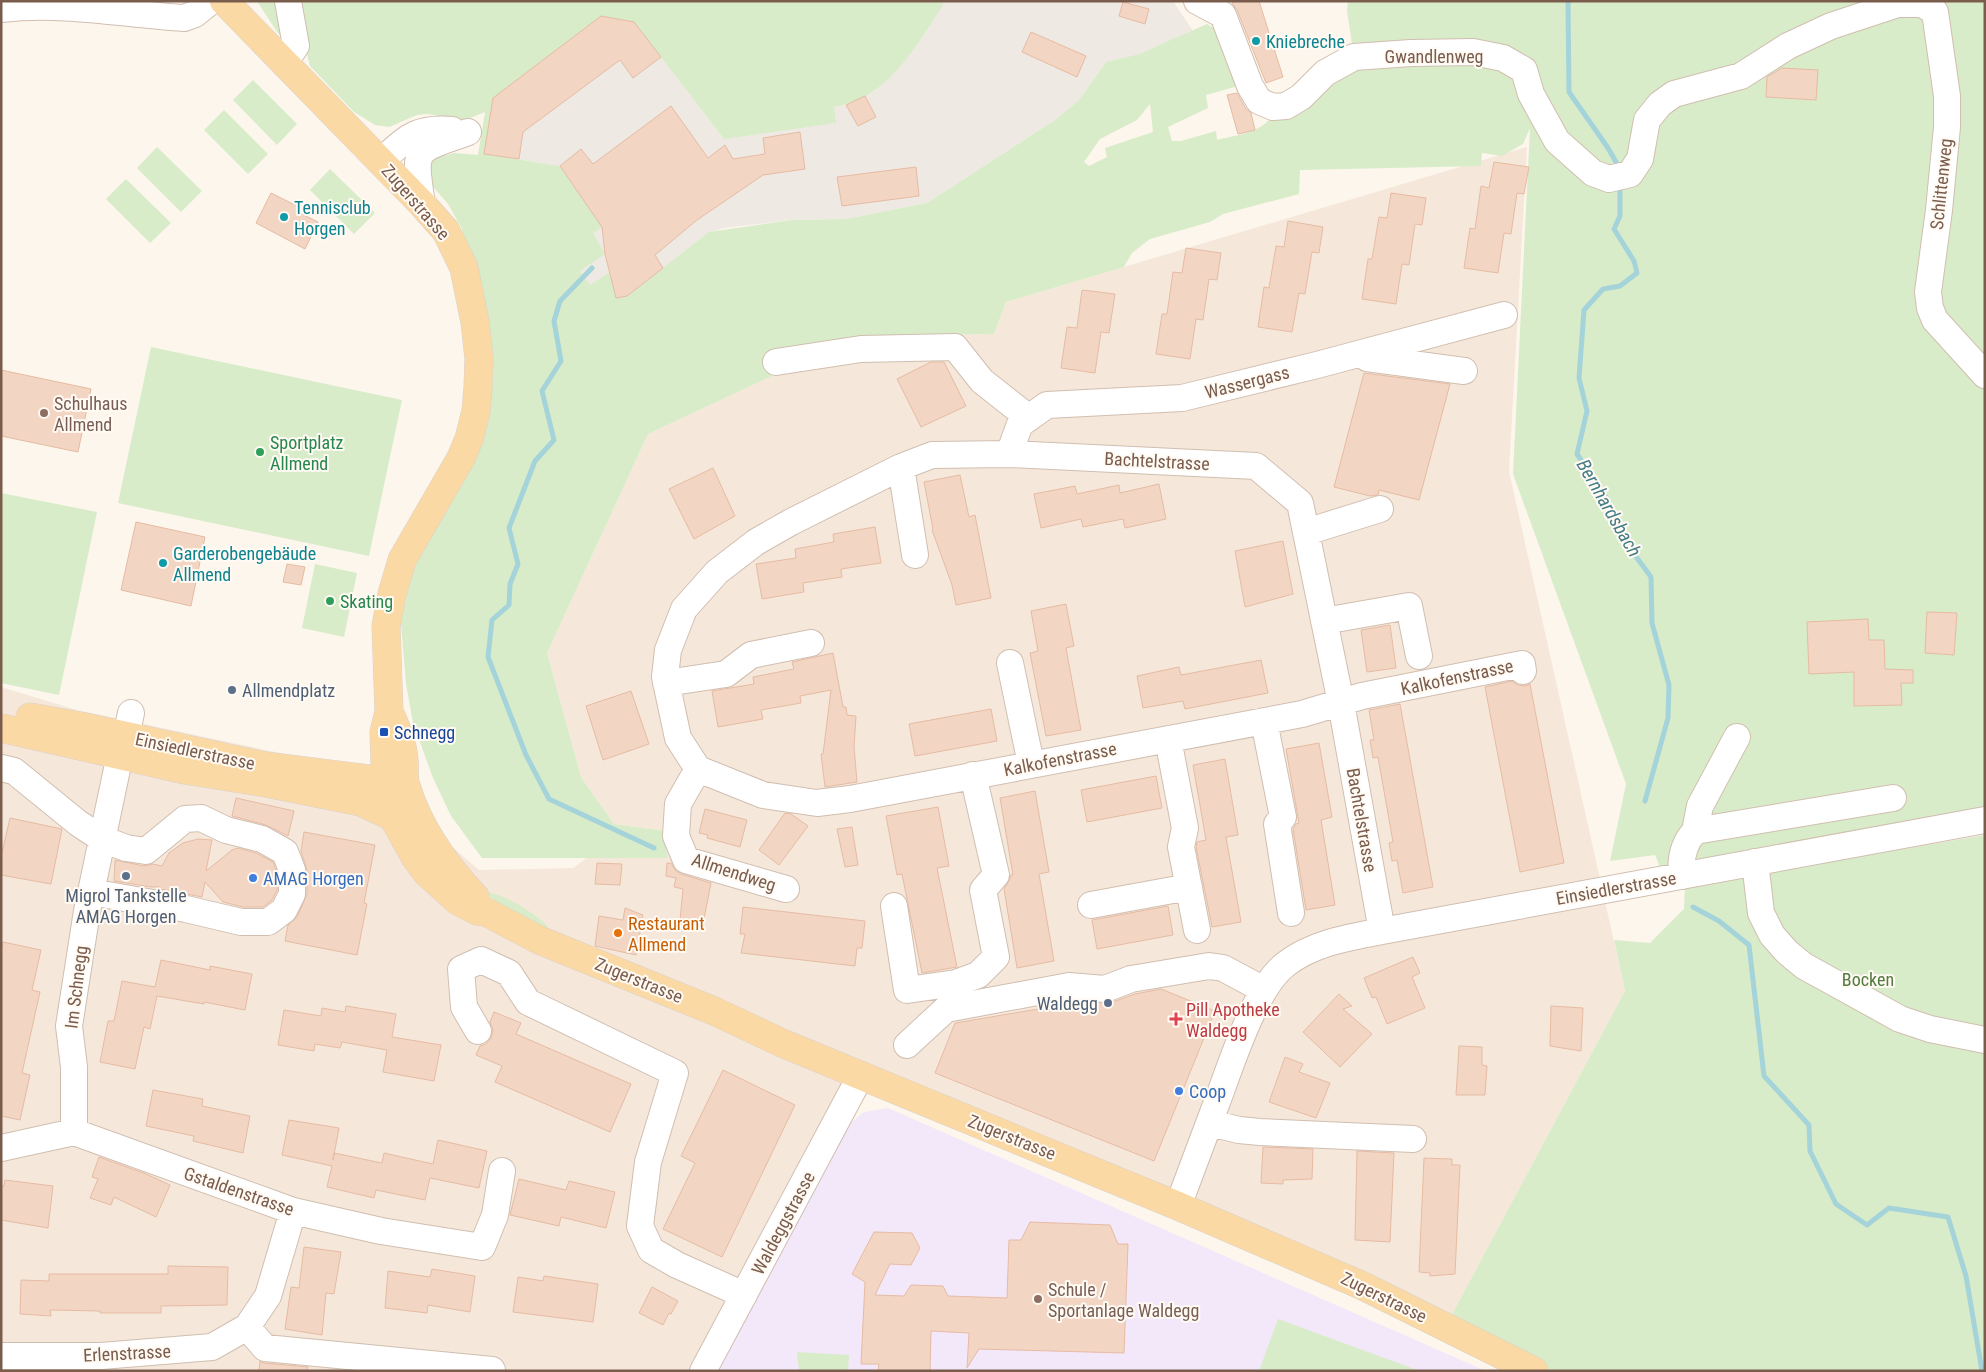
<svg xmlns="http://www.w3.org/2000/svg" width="1986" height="1372" viewBox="0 0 1986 1372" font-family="'Roboto Condensed',sans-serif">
	<rect width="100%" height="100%" fill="#fdf6ec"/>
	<path fill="#f5e8da" d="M1527 147 1509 471 1625 991 1442 1333 858 1081 699 1371H1V687L77 710 337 765 416 768 435 832 479 870 573 868 588 857 666 858V831L614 824 581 777 547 653 648 434 858 336 994 334 1006 302Z"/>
	<path fill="#efe9e4" d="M943 1H1173L1193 31 1139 54 1106 62 1079 100 1055 120 927 203 846 219 792 220 724 228 711 232 627 296 616 298 590 286 580 270 593 233 560 166 484 154 493 98 601 16 634 22 724 139 834 107 846 105 875 91 941 7Z"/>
	<path fill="#f3e8fa" d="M888 1108 1486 1371H712L848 1125 864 1112Z"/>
	<path fill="#d8ecc9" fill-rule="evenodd" d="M257 1H943L942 7C914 48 888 99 834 107L836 123 724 139 634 22 601 16 484 154 560 166 602 227 593 233 605 254 580 271 590 285 610 272 616 298 627 296 709 232 792 220 846 219 927 203 1055 120 1079 100 1106 62 1139 54 1207 24 1217 30 1242 85 1206 95 1208 108 1168 127 1172 141H1181L1216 131 1217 140C1236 135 1263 133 1273 114L1354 57 1347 11 1348 1H1985V820L1665 879 1655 855 1610 861 1626 784 1513 474 1530 128 1523 144 1502 156 1482 153 1481 166 1300 170 1299 194 1223 214 1210 222 1150 239 1132 253 1124 267 1006 302 994 334 858 336 648 434 547 653 581 777 614 824 666 831 667 858H482L451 816 433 778 413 723 406 684 400 613 413 565 473 461 462 229 448 204 429 182 426 161 454 153 478 155 485 112 465 120 427 114 417 115 389 127 375 125 354 112 310 66 300 27 285 41 277 32ZM1150 104 1153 132 1105 148 1107 157 1089 166 1084 162 1100 139 1137 120Z
		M253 80 297 124 277 145 233 100Z
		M224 110 268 154 248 174 204 130Z
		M157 147 202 191 181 212 137 168Z
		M330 169 375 213 354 234 310 190Z
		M126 179 171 223 150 243 106 199Z
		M151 347 402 400 369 556 118 503Z
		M1 493 97 512 59 695 1 683Z
		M315 564 357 573 344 637 302 628Z
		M1985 835V1371H1532L1442 1333 1625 991 1614 940 1650 943 1684 909 1685 884 1767 872Z
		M484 891C503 894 540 914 551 931L504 909Z
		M1278 1319 1420 1371H1259Z
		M797 1352 849 1355 848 1371H799Z"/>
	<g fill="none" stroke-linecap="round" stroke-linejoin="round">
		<path stroke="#a5d3da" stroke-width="5" d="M1568 1 1569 92 1608 148 1620 169
			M1620 186V216L1614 229 1634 261 1637 273 1620 286 1603 289 1584 310 1579 378 1587 411 1577 454 1607 499 1623 539 1651 577 1652 623 1669 685 1668 718 1645 801
			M592 268 560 301 554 321 561 361 542 391 554 440 535 461 509 528 518 564 510 584 509 605 492 620 488 657 526 755 549 799 654 848
			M1693 907 1719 921 1749 945 1764 1076 1809 1125 1810 1151 1836 1204 1867 1225 1889 1208 1948 1217 1966 1276 1982 1371"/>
	</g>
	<path fill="#f3d5c3" stroke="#e6bba3" d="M1237 1H1259L1283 77 1266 83 1237 10 1232 3Z
		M1123 2 1149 9 1145 24 1119 16Z
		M601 16 634 22 661 57 633 78 620 60 523 132 519 159 484 154 493 98Z
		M1031 32 1086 56 1077 77 1022 52Z
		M1782 68 1818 70 1816 100 1766 97 1767 77Z
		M1237 93 1246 109 1251 113 1255 130 1238 134 1227 95Z
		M865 96 876 117 858 126 846 105Z
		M671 106 708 158 725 145 733 159 765 154 763 138 800 132 805 169 763 175 697 220 655 255 663 268 627 296 616 298 605 254 602 227 560 166 581 149 593 164Z
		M1494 162 1529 167 1524 194 1517 193 1511 234 1504 233 1498 273 1464 268 1470 228 1475 229 1481 186 1489 188Z
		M916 167 919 196 842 206 837 177Z
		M271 193 301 208 298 212 318 222 305 249 256 223Z
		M1391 193 1426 198 1422 225 1415 224 1409 265 1402 264 1396 304 1362 299 1368 259H1372L1379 217 1387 218Z
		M1288 221 1323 227 1319 253 1312 252 1305 294 1299 293 1292 332 1258 327 1264 287 1269 288 1276 246 1284 247Z
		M1186 248 1221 253 1217 280 1209 279 1203 320 1196 319 1190 359 1156 354 1162 314H1167L1173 272 1182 273Z
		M1082 290 1115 294 1109 333 1101 332 1095 373 1061 368 1067 327 1077 328Z
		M931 362H944L966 406 921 427 897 379Z
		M1 370 91 389 78 452 1 436Z
		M1364 373 1450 384 1419 500 1379 490 1378 495 1370 496 1334 487Z
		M713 468 735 516 694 539 669 489Z
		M960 475 969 517 975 515 991 598 956 605 952 585 932 530 933 529 924 482Z
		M1159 484 1166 519 1125 528 1123 519 1083 527 1081 519 1041 528 1034 494 1075 486 1077 494 1119 485 1120 493Z
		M136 522 205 537 191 606 121 590Z
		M875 527 881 563 841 569 842 577 803 583 804 592 762 599 756 564 796 558 795 549 834 542 833 534Z
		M1283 541 1293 594 1245 607 1235 551Z
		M287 564 305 567 301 585 283 582Z
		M1066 604 1074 646 1066 648 1081 730 1046 736 1030 653 1038 651 1031 611Z
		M1927 612 1957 613 1954 655 1925 653Z
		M1868 619 1869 640H1884L1885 669 1913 670V683H1901L1902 705 1854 706V672L1809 674 1807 622Z
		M1390 625 1396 668 1367 672 1361 630Z
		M833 653 843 707H846L847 715 856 716 854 747 857 782 825 787 821 754H823L831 690 800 696 801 703 761 710 763 719 718 727 712 691 754 684 753 677 794 669 792 662Z
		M1261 660 1268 693 1185 709 1183 701 1143 708 1137 676 1179 667 1181 675Z
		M1512 681 1518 685 1525 686 1530 684 1564 863 1520 872 1485 687Z
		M631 691 649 744 603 760 586 706Z
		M1400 704 1433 887 1403 893 1397 860 1392 861 1389 843 1393 842 1378 757 1373 758 1370 740H1374L1369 710Z
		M991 709 997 741 915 756 909 724Z
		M1319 743 1332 817 1321 820 1335 905 1306 910 1293 829 1296 824 1299 823 1286 749Z
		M1225 759 1238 835 1226 837 1241 922 1212 927 1196 847 1197 842 1206 840 1193 765Z
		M1156 776 1162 808 1087 822 1081 790Z
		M1035 791 1049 872 1039 874 1054 961 1017 968 1004 889 1010 879 1011 875H1013L1000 798Z
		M236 798 294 811 288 836 266 825 232 816Z
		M938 807 949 866 937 868 957 967 922 973 902 874 897 875 886 816Z
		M705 809 747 820 740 847 707 838 708 835 699 833Z
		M785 813 791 814 808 826 779 865 759 850Z
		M10 818 62 829 51 884 1 875V857Z
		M852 827 858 865 845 867 837 829Z
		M304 832 375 845 364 903 367 904 357 955 285 941 288 925 297 917 307 894V870L301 851Z
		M198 839 212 840 206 871 232 850 238 848 256 853 273 862 277 873V890L272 900 263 907H243L223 902 205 882 202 897 160 889V887H151L114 881 115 860 144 866 153 864 162 866 169 853 183 843Z
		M597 863 622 864 620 885 595 884Z
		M667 863H671L676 871 681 874 711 883 703 924 680 920 683 889 674 887 676 878 666 876Z
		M1168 906 1173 935 1097 949 1092 920Z
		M743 907 865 921 862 948H857L855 966 741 953 745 934H740Z
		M625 908 643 915 636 955 595 946 599 916 623 920Z
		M3 942 41 950 32 990 40 992 22 1073 30 1075 20 1120 1 1116V950Z
		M1413 957 1420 973 1412 977 1425 1008 1387 1024 1376 997 1372 998 1364 978Z
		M161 960 210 970V966L252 974 245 1010 204 1002V1004L157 996 150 1029 144 1027 135 1069 100 1062 108 1021H114L122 981 155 987Z
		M1161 989 1215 1011 1154 1161 935 1073 955 1023 1080 1002 1110 1003 1135 994Z
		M1339 994 1352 1006 1343 1009 1372 1034 1340 1067 1303 1032Z
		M346 1006 396 1014 392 1037 441 1045 434 1081 383 1072 387 1050 342 1042 340 1048 315 1044 314 1051 278 1045 284 1010 321 1016 322 1008 345 1012Z
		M1551 1006 1583 1008 1581 1051 1550 1046Z
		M494 1012 521 1023 516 1034 631 1084 610 1132 495 1082 502 1066 476 1055 480 1046 486 1044 491 1038 493 1030 490 1022Z
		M1459 1046 1482 1047V1065L1487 1066 1485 1095H1456Z
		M1285 1057 1303 1064 1299 1072 1330 1083 1316 1118 1269 1102Z
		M723 1070 795 1105 722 1257 663 1229 695 1163 681 1156Z
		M153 1090 203 1099 202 1106 250 1116 243 1153 193 1141 194 1136 146 1126Z
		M289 1120 339 1128 333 1160 334 1153 382 1163 384 1153 433 1164 438 1140 487 1151 479 1188 430 1178 425 1200 376 1190 374 1198 327 1187 332 1166 282 1155Z
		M1263 1147 1313 1149 1312 1179 1283 1180V1184L1261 1183Z
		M1357 1151 1394 1153 1390 1242 1355 1240Z
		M99 1157 146 1174 170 1185 156 1217 114 1197 111 1205 90 1198 98 1179 92 1177Z
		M1424 1158 1452 1159V1165H1460L1455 1274 1430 1276V1273L1419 1272Z
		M519 1179 566 1190 569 1181 615 1192 606 1228 561 1217 559 1226 510 1215Z
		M5 1180 53 1186 48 1228 1 1220V1186H4Z
		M1030 1222 1110 1225 1118 1244H1128L1124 1353 979 1349 967 1368 969 1333 931 1331 930 1371H878L879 1364H861L865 1282 852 1274 874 1232 912 1233 920 1248 911 1265 890 1264 875 1295 904 1296 911 1285 943 1286 948 1296 1007 1298 1009 1240H1021Z
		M304 1247 341 1252 334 1294 326 1293 322 1335 285 1329 291 1287 299 1288Z
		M168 1266 228 1267 227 1305 161 1306V1313H100V1311L50 1310 51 1316 20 1314 21 1280 49 1281V1274H168Z
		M432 1269 475 1276 470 1312 428 1305 427 1313 385 1308 388 1271 430 1277Z
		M544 1276 598 1284 593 1322 513 1312 518 1277 543 1281Z
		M652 1287 678 1301 671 1314 669 1313 663 1325 639 1313Z
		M260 1361 264 1363 308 1367 307 1371H259Z"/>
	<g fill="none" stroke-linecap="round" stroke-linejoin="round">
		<g stroke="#d1beb0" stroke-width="28">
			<path id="minor" d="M1197 1 1223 15 1250 86 1259 101 1273 107 1286 106 1301 97 1325 73 1354 57 1411 53 1473 52 1503 58 1524 70 1531 94 1557 141 1593 173 1609 179 1630 174 1640 159 1647 120 1660 104 1674 94 1741 76 1788 46 1831 26 1898 4H1922L1935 12 1947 96V127L1939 210 1928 292 1930 308 1935 320 1985 375
				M1 9C65 2 121 14 184 18L195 14 211 1
				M284 63 296 46 288 1
				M381 161C407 138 415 127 452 130
				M422 204C413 145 414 152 468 132
				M1366 355 1367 358 1464 371
				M776 362 861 349 955 347 982 381 1029 418
				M1009 454 1020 424 1047 405 1182 398 1317 365 1504 315
				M901 467 915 555
				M1306 532 1380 509
				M1324 621 1409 606 1419 656
				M1010 663 1031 764
				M666 683 726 674 751 655 811 643
				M1264 721 1283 817 1277 824 1291 913
				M126 736 131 713
				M1168 739 1185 828 1181 847 1197 930
				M1 768 14 771 78 823 102 839 126 848 146 851 185 819 201 818 226 830 262 839 285 852 292 870V894L284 910 268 922H241L186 909 91 892
				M698 769 678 804 676 836 686 860 786 889
				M1695 831 1700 806 1737 737
				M1755 862 1761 913 1772 935 1787 952 1804 966 1900 1019 1930 1029 1985 1040
				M1682 876C1680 859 1683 844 1695 831L1893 798
				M1091 905 1189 887
				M894 906 907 990 956 983 978 975 996 957 983 890 996 875 973 775
				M1382 931 1341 703 1300 503 1256 466 1009 454 932 455 901 467 791 522 756 542 717 572 684 609 668 650 665 677 678 738 698 769 763 795 817 803 850 799 1302 714 1362 696 1522 664 1523 671
				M478 1031 464 1007 461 969 481 960 509 973 528 1002 675 1073 648 1162 640 1226 651 1250 677 1265 744 1295
				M907 1045 946 1009 1069 986 1105 989 1131 979 1209 966 1223 968 1264 990
				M1210 1123 1239 1130 1260 1132 1413 1139
				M74 1132V1067L69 1026 87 911 120 755
				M1 1148 74 1132 293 1211 381 1231 482 1247 495 1215 502 1171
				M1178 1206C1191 1171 1204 1137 1217 1102 1231 1065 1255 987 1286 964 1313 943 1350 937 1382 931L1985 820
				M247 1327 265 1348 492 1370
				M1 1356H101L212 1347 247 1327 268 1296 293 1211
				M703 1371 861 1075"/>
		</g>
		<g stroke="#dad1cd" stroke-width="29">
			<path id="major" d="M224 1 422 204 446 231 464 268 475 322 479 359 478 387 476 411 469 439 461 458 402 560 392 594 386 626 389 712 384 732 385 763 393 817 415 857 427 873 458 901 477 911 486 912 539 940 714 1011 782 1043 1178 1206 1363 1286 1534 1371
				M30 717 85 727 265 766 369 779 388 788
				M392 718C398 732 403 745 404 759 405 768 403 778 406 786 419 829 445 865 475 897
				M1 728 185 770 266 783 361 802 393 817"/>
		</g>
		<use href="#minor" stroke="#fff" stroke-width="26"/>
		<use href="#major" stroke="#fbd9a5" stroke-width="28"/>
	</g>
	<g fill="#0f9aa8" stroke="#fffaf3" stroke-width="2">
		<circle cx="1256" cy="41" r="5"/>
		<circle cx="284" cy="217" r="5"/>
		<circle cx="163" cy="563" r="5"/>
	</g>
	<g fill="#8d6e63" stroke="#fffaf3" stroke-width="2">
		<circle cx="44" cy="413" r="5"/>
		<circle cx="1038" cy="1299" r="5"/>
	</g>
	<g fill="#2e9e5b" stroke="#fffaf3" stroke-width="2">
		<circle cx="260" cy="452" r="5"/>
		<circle cx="330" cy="601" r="5"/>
	</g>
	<g fill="#5c6f8a" stroke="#fffaf3" stroke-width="2">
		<circle cx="232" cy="690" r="5"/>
		<circle cx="126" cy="876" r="5"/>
		<circle cx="1108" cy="1003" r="5"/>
	</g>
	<rect fill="#1a4fb4" stroke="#fffaf3" stroke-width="2" x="379" y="727" width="10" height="10" rx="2.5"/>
	<g fill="#3f7fe0" stroke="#fffaf3" stroke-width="2">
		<circle cx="253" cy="878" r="5"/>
		<circle cx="1179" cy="1091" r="5"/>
	</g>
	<circle fill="#e8710a" stroke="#fffaf3" stroke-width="2" cx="618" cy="933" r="5"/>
	<path fill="#e0444e" stroke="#fffaf3" stroke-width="2" d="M1173.5 1011.5h5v5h5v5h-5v5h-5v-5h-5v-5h5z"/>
	<g text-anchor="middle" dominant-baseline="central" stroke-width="4" stroke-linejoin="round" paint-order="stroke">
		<g font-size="18" fill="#0d838f" stroke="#fffaf3" text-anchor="start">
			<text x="1266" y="41">Kniebreche</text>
			<text x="294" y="207">Tennisclub<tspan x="294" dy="21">Horgen</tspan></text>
			<text x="173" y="553">Garderobengebäude<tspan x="173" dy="21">Allmend</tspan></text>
		</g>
		<g font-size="18" fill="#7a5c4d" stroke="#fffaf3">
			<text x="1434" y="56">Gwandlenweg</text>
			<text transform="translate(1941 184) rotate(-84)">Schlittenweg</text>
			<text transform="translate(416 202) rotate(49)">Zugerstrasse</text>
			<text transform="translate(1247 382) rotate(-14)">Wassergass</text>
			<text transform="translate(1157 461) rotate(3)">Bachtelstrasse</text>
			<text transform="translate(1457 677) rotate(-12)">Kalkofenstrasse</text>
			<text transform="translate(195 751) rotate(12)">Einsiedlerstrasse</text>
			<text transform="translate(1060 759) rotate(-11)">Kalkofenstrasse</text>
			<text transform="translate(1362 820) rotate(80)">Bachtelstrasse</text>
			<text transform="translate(734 872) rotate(18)">Allmendweg</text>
			<text transform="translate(1616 888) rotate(-10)">Einsiedlerstrasse</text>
			<text transform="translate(639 980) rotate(22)">Zugerstrasse</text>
			<text transform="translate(76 987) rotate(-83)">Im Schnegg</text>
			<text transform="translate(1012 1137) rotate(22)">Zugerstrasse</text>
			<text transform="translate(239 1191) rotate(19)">Gstaldenstrasse</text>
			<text transform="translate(783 1223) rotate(-62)">Waldeggstrasse</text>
			<text transform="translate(1384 1297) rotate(26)">Zugerstrasse</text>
			<text transform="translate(127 1353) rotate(-3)">Erlenstrasse</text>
		</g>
		<g font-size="18" fill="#785e54" stroke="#fffaf3" text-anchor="start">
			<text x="54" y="403">Schulhaus<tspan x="54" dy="21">Allmend</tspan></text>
			<text x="1048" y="1289">Schule /<tspan x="1048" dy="21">Sportanlage Waldegg</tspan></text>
		</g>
		<g font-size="18" fill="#27864d" stroke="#fffaf3" text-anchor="start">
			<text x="270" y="442">Sportplatz<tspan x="270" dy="21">Allmend</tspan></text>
			<text x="340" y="601">Skating</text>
		</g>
		<g font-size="18" fill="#4e5e75" stroke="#fffaf3" text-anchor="start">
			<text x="242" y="690">Allmendplatz</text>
			<text x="126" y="895" text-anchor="middle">Migrol Tankstelle<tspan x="126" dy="21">AMAG Horgen</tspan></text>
			<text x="1098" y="1003" text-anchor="end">Waldegg</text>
		</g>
		<g font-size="18" fill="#164399" stroke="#fffaf3" text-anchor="start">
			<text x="394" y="732">Schnegg</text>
		</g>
		<g font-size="18" fill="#366cbe" stroke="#fffaf3" text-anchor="start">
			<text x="263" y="878">AMAG Horgen</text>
			<text x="1189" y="1091">Coop</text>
		</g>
		<g font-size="18" fill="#c56008" stroke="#fffaf3" text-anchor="start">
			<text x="628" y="923">Restaurant<tspan x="628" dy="21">Allmend</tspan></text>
		</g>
		<g font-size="18" fill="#537a41" stroke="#fffaf3">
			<text x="1868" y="979">Bocken</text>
		</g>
		<g font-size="18" fill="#be3a42" stroke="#fffaf3" text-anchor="start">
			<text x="1186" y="1009">Pill Apotheke<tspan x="1186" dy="21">Waldegg</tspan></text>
		</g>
		<g font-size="19" font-style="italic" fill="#437c86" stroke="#fffaf3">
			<text transform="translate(1609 508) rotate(60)">Bernhardsbach</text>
		</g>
	</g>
	<rect width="1986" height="1372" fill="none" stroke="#7a5c4d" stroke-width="5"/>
</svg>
